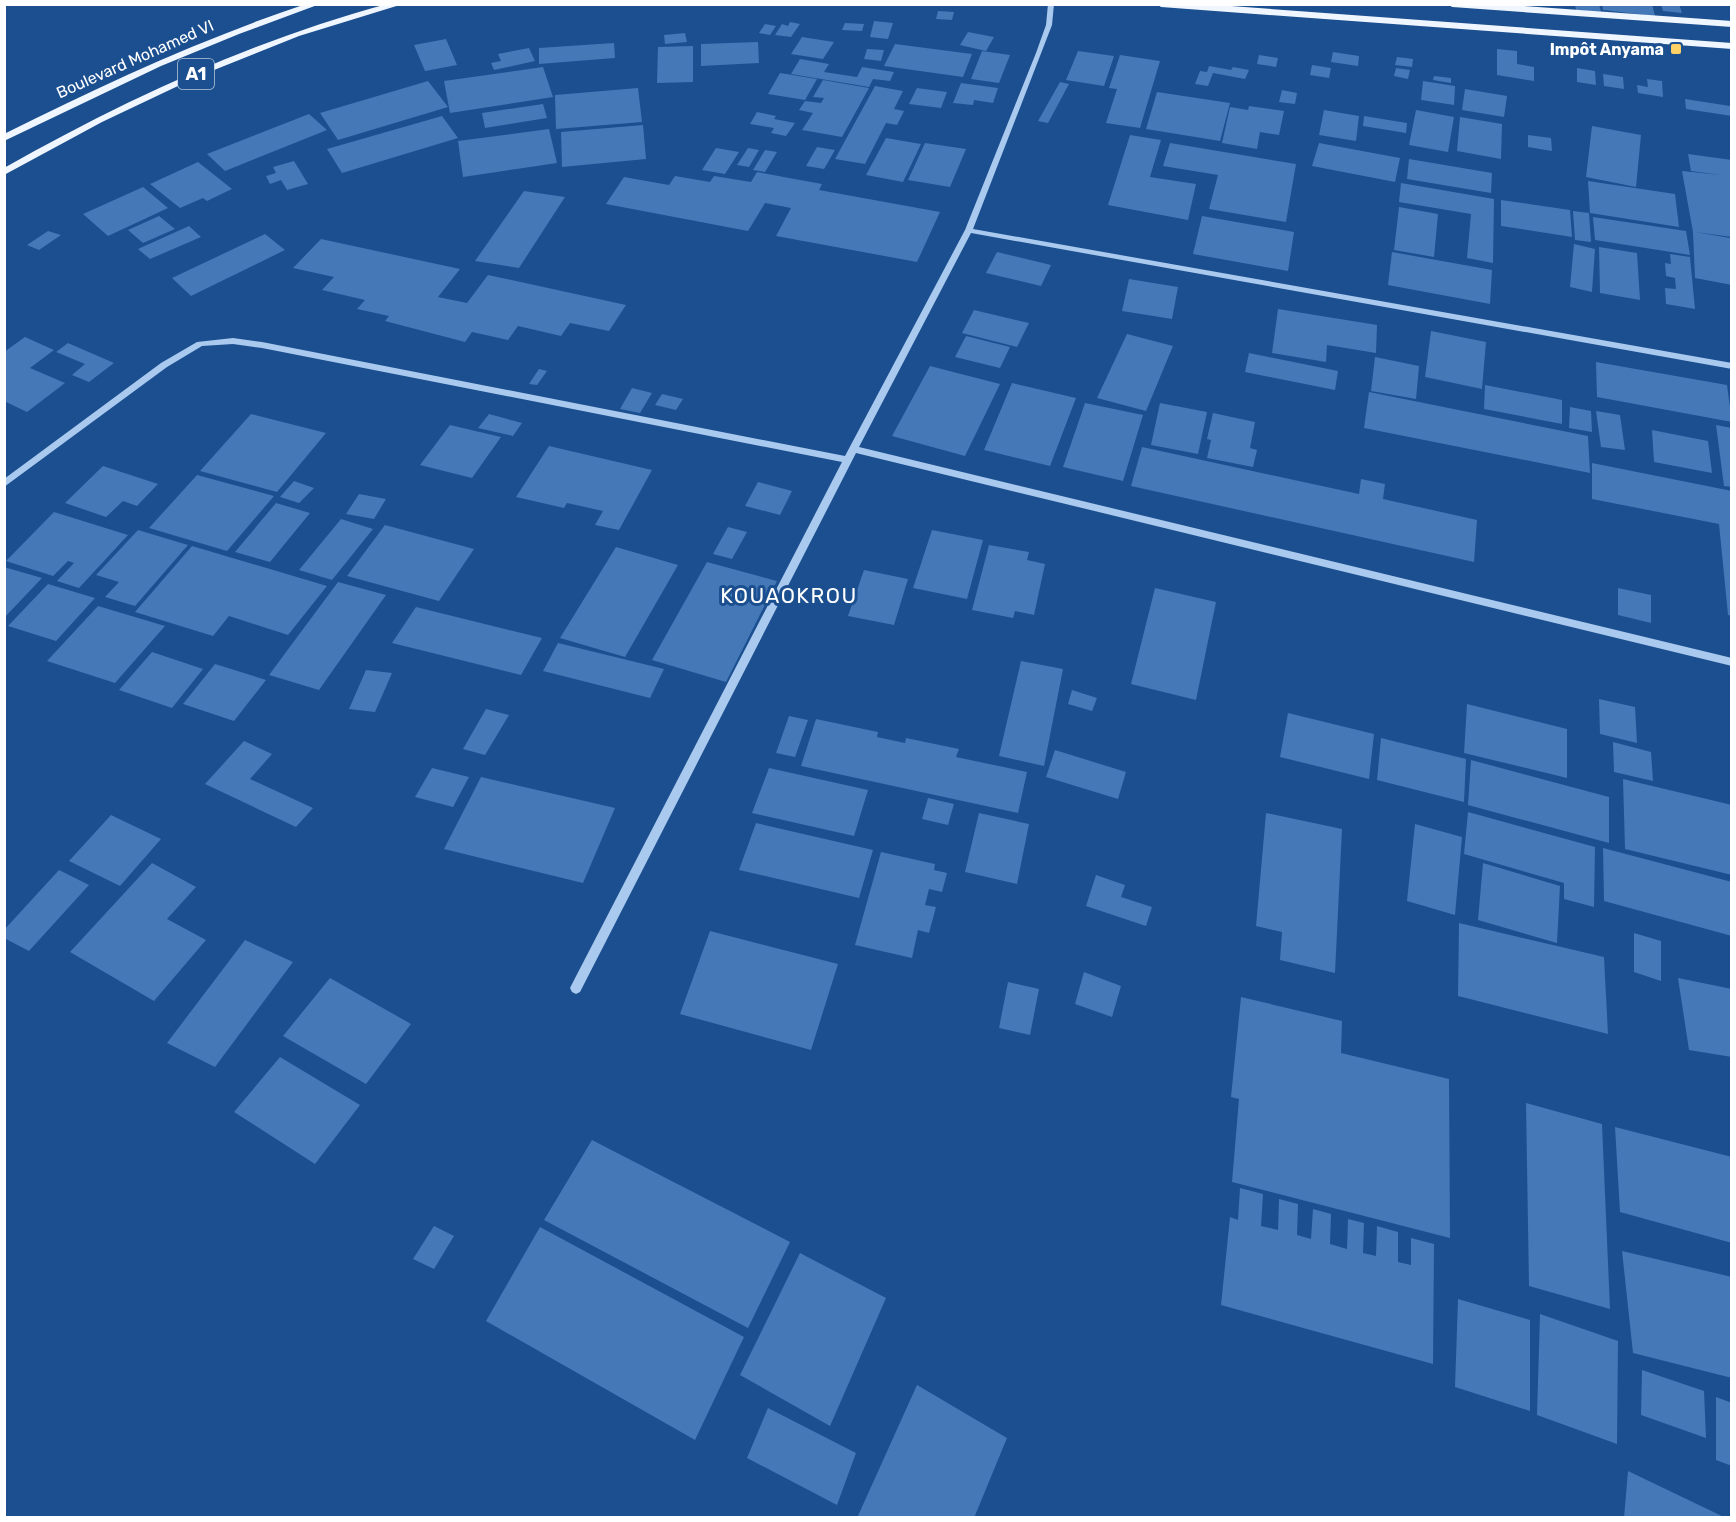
<svg xmlns="http://www.w3.org/2000/svg" width="1736" height="1522" viewBox="0 0 1736 1522" font-family="Rubik,sans-serif">
	<rect width="100%" height="100%" fill="#1b4f8f"/>
	<path fill="#4478b7" d="M1575 4H1599L1601 12 1576 10Z
		M1602 4H1652L1655 16 1603 10Z
		M1661 4H1679L1682 13 1663 11Z
		M938 11 954 12 952 20 936 19Z
		M874 21 893 23 888 39 870 37Z
		M790 22 800 24 791 37 775 35 782 24 788 26Z
		M845 23 864 24 862 31 842 30Z
		M765 24 776 26 770 35 759 33Z
		M968 32 994 37 986 51 960 45Z
		M685 33 687 42 665 44 664 35Z
		M802 37 834 42 823 59 791 54Z
		M446 39 457 65 425 71 414 45Z
		M758 42 759 63 701 66V44Z
		M614 43 615 58 539 64V48Z
		M895 44 972 54 963 77 884 66Z
		M693 46V82L657 83 658 47Z
		M529 48 535 61 494 70 491 63 501 61 498 54Z
		M867 49 884 50 881 61 864 59Z
		M1497 49 1517 51V64L1534 67V81L1497 75Z
		M982 51 1010 55 999 83 971 79Z
		M1078 51 1114 56 1104 86 1066 80Z
		M1333 52 1359 56 1358 66 1331 62Z
		M1120 55 1160 61 1140 128 1106 123 1117 89 1109 88Z
		M1259 55 1278 58 1276 67 1257 64Z
		M1397 57 1413 59 1412 67 1395 65Z
		M800 59 829 64 824 72 857 77 862 67 894 72 890 81 873 79 869 87 791 74Z
		M1312 65 1331 68 1329 78 1310 75Z
		M1209 66 1231 70 1233 67 1249 70 1245 79 1213 73 1208 86 1195 84 1200 71 1207 72Z
		M543 67 553 97 450 113 444 81Z
		M1396 68 1410 70 1408 79 1394 76Z
		M1577 68 1595 71 1596 85 1577 82Z
		M780 73 817 79 805 100 768 94Z
		M1603 74 1623 77 1624 89 1604 86Z
		M1434 76 1451 78V83L1433 80Z
		M1647 79 1662 81 1663 97 1638 93 1637 85 1648 87Z
		M823 80 869 88 842 137 802 130 813 113 799 110 805 101 821 103 824 98 813 97Z
		M428 81 448 107 338 140 320 113Z
		M1423 81 1455 86 1454 105 1421 100Z
		M1060 82 1069 84 1048 123 1038 121Z
		M961 83 998 88 993 103 974 100 973 105 953 103Z
		M875 86 903 91 894 109 904 111 897 125 886 123 865 164 835 159Z
		M638 88 642 122 556 129 555 95Z
		M917 88 947 92 941 108 909 104Z
		M1465 89 1507 96 1504 117 1462 110Z
		M1282 90 1297 93 1295 104 1279 102Z
		M1157 92 1230 103 1220 141 1146 129Z
		M1685 99 1730 106 1732 116 1686 109Z
		M543 104 547 118 485 128 482 113Z
		M1249 106 1284 111 1279 135 1260 132 1257 149 1222 143 1230 107 1248 110Z
		M1324 110 1359 116 1356 141 1319 135Z
		M1416 110 1454 117 1448 152 1409 145Z
		M757 112 776 116 774 119 795 123 786 136 771 133 774 128 750 124Z
		M309 114 327 130 225 171 207 154Z
		M442 116 458 138 342 173 327 149Z
		M1364 116 1407 123 1406 133 1363 126Z
		M1460 117 1502 124 1501 159 1457 151Z
		M643 125 646 159 562 167 561 132Z
		M1592 126 1641 135 1636 187 1586 177Z
		M549 129 557 163 463 177 458 141Z
		M1130 135 1161 140 1150 177 1196 184 1188 220 1108 205Z
		M1528 135 1551 138 1552 151 1528 147Z
		M886 138 921 144 903 182 866 175Z
		M925 143 966 149 950 187 908 180Z
		M1170 143 1296 164 1286 222 1209 209 1218 175 1163 166Z
		M1319 143 1400 158 1395 182 1312 166Z
		M817 147 835 150 824 169 806 166Z
		M716 148 739 152 725 174 702 170Z
		M748 148 759 150 749 167 737 165Z
		M765 150 777 152 765 172 753 170Z
		M1688 154 1732 160V237L1695 232 1730 238 1732 285 1695 278 1693 232 1682 171 1721 175 1691 171Z
		M1409 159 1492 173 1491 193 1407 179Z
		M294 161 308 184 287 190 281 180 270 184 266 176 276 173 273 167Z
		M198 162 232 189 207 201 203 198 180 208 150 184Z
		M757 172 822 184 819 190 940 212 917 262 776 236 791 208 765 203 748 231 606 204 624 177 669 185 675 176 710 182 714 176 751 182Z
		M1588 181 1675 194 1679 227 1590 213Z
		M1401 183 1494 199 1493 263 1467 258 1471 214 1399 202Z
		M143 187 168 208 108 236 83 214Z
		M524 191 565 197 519 268 475 261Z
		M1501 200 1570 210 1572 237 1501 226Z
		M1399 207 1438 214 1434 257 1394 250Z
		M1573 211 1589 213 1591 242 1575 240Z
		M159 216 175 229 143 243 128 230Z
		M1202 216 1294 232 1288 271 1193 254Z
		M1593 217 1686 231 1690 255 1595 240Z
		M189 226 201 237 150 259 138 249Z
		M48 231 61 235 39 250 27 245Z
		M265 234 285 250 191 296 172 278Z
		M321 239 460 269 438 297 467 303 488 275 626 305 609 331 570 323 561 336 518 326 508 340 472 332 465 342 385 321 389 316 357 309 365 300 322 290 334 277 293 268Z
		M1574 244 1595 249 1592 292 1570 287Z
		M1599 247 1637 253 1640 300 1600 293Z
		M997 252 1051 265 1041 286 986 273Z
		M1392 252 1492 270 1490 304 1388 285Z
		M1670 254 1690 257 1695 309 1666 304 1665 288 1676 289 1675 278 1666 276 1665 263 1671 264Z
		M1129 279 1178 287 1172 319 1122 311Z
		M1278 309 1377 325 1376 353 1327 345 1326 362 1272 353Z
		M974 310 1029 323 1017 347 962 333Z
		M1431 331 1486 342 1482 389 1425 377Z
		M1127 334 1173 346 1146 411 1097 398Z
		M966 336 1010 347 1000 368 955 357Z
		M25 337 54 350 30 368 65 383 27 412 4 401V352Z
		M68 343 114 363 89 382 72 375 85 364 56 352Z
		M1249 353 1338 371 1335 390 1245 372Z
		M1375 357 1419 366 1416 399 1371 391Z
		M1596 362 1727 385 1732 422 1597 397Z
		M930 366 1000 384 965 456 892 436Z
		M539 369 547 371 537 385 529 384Z
		M1012 383 1076 398 1050 466 984 450Z
		M1485 385 1562 400V424L1484 409Z
		M632 388 652 393 640 413 620 409Z
		M1369 392 1588 436 1590 473 1364 428Z
		M662 394 683 399 676 410 655 405Z
		M1085 403 1143 415 1123 481 1063 467Z
		M1160 403 1207 412 1198 454 1151 445Z
		M1570 407 1591 411 1592 432 1569 428Z
		M1596 411 1620 415 1625 450 1601 447Z
		M1213 413 1255 422 1250 448 1257 450 1253 467 1207 458 1211 440 1207 439Z
		M251 414 326 433 277 492 200 471Z
		M489 414 522 423 513 436 478 428Z
		M450 425 501 437 472 478 420 465Z
		M1716 425 1732 428V487L1724 486Z
		M1652 430 1708 441 1712 473 1654 462Z
		M549 446 652 470 619 530 595 525 603 511 567 503 564 508 516 497Z
		M1142 447 1359 494 1361 479 1385 484 1383 499 1477 520 1474 562 1131 486Z
		M1592 463 1732 491V616L1728 615 1719 524 1592 499Z
		M103 466 158 484 137 506 123 501 106 517 65 503Z
		M197 475 274 496 227 551 149 528Z
		M294 481 314 488 299 503 280 497Z
		M758 482 792 491 780 515 745 506Z
		M359 494 386 499 374 519 346 514Z
		M276 503 310 513 270 562 235 552Z
		M54 512 128 535 79 588 57 581 74 563 68 561 53 576 6 561Z
		M341 519 373 529 332 580 299 570Z
		M385 525 474 549 439 601 347 576Z
		M728 527 747 532 732 559 713 554Z
		M138 530 188 545 135 606 105 597 119 582 96 575Z
		M932 530 983 540 967 599 913 588Z
		M989 545 1029 552 1027 560 1045 564 1034 615 1015 611 1013 618 972 610Z
		M192 546 327 586 288 635 229 616 213 636 135 612Z
		M616 547 678 565 625 657 560 638Z
		M707 562 777 581 726 682 652 660Z
		M4 567 42 578 4 618Z
		M864 570 908 579 894 625 848 616Z
		M338 582 386 595 319 690 269 675Z
		M48 584 95 598 56 641 8 626Z
		M1155 588 1216 602 1196 700 1131 684Z
		M1618 588 1651 595V623L1618 615Z
		M98 606 165 626 115 683 47 661Z
		M416 607 542 638 521 675 392 643Z
		M558 643 664 669 650 698 543 671Z
		M152 652 203 669 172 708 119 690Z
		M1021 661 1063 669 1044 766 999 756Z
		M215 664 266 680 234 721 183 704Z
		M366 670 392 673 375 712 349 709Z
		M1072 690 1097 698 1092 711 1068 704Z
		M1599 699 1635 707 1637 743 1600 734Z
		M1467 704 1567 729V778L1464 753Z
		M486 709 509 715 485 755 463 749Z
		M1288 713 1374 734 1369 779 1280 757Z
		M789 716 808 720 795 757 776 753Z
		M816 719 878 732 877 737 905 743 906 738 959 749 956 757 1027 772 1018 813 801 766Z
		M1381 738 1466 759 1464 802 1377 780Z
		M244 741 272 754 250 779 313 808 296 827 205 784Z
		M1613 742 1651 752 1653 781 1614 772Z
		M1055 750 1126 772 1118 799 1046 777Z
		M1471 760 1609 797V843L1468 805Z
		M432 768 469 777 453 807 415 797Z
		M769 768 868 790 854 836 752 813Z
		M481 777 615 808 583 883 444 849Z
		M1623 779 1732 805V875L1625 849Z
		M928 798 954 804 948 825 922 819Z
		M1468 812 1595 847 1594 907 1564 899V883L1464 854Z
		M979 813 1029 824 1017 884 965 872Z
		M1266 813 1342 829 1335 973 1280 960 1282 932 1256 926Z
		M111 815 161 839 120 886 69 861Z
		M756 823 873 850 859 898 739 870Z
		M1415 824 1462 837 1455 915 1407 901Z
		M1603 848 1732 882V936L1604 901Z
		M881 852 935 864 934 870 947 873 942 892 929 889 925 905 936 907 929 933 918 930 912 958 855 945Z
		M152 863 196 887 167 919 206 940 154 1001 70 952Z
		M1483 863 1560 886 1557 943 1478 920Z
		M59 870 89 885 29 951 4 938V930Z
		M1096 875 1125 885 1121 897 1152 907 1146 926 1086 906Z
		M1459 923 1604 957 1608 1034 1458 996Z
		M710 931 838 964 811 1050 680 1014Z
		M1634 933 1661 941V981L1634 972Z
		M245 940 293 962 215 1067 167 1043Z
		M1084 972 1121 986 1112 1017 1075 1004Z
		M330 978 411 1024 366 1084 283 1036Z
		M1678 978 1732 989V1057L1689 1050Z
		M1008 982 1039 989 1030 1035 999 1028Z
		M1241 997 1342 1021 1341 1053 1449 1079 1450 1238 1232 1182 1239 1099 1231 1097Z
		M280 1057 360 1105 315 1164 234 1112Z
		M1526 1103 1602 1124 1610 1309 1529 1286Z
		M1615 1127 1732 1157V1243L1620 1212Z
		M592 1140 790 1242 748 1328 544 1220Z
		M1240 1188 1263 1194 1261 1226 1278 1230 1279 1199 1298 1204 1297 1235 1311 1239 1313 1209 1331 1214 1330 1244 1347 1249 1348 1219 1364 1223 1363 1253 1376 1256 1377 1226 1398 1232V1262L1411 1265V1238L1434 1244 1433 1364 1221 1305 1230 1217 1238 1220Z
		M434 1226 454 1236 434 1269 413 1259Z
		M540 1227 744 1337 695 1440 486 1321Z
		M1622 1251 1732 1277V1378L1633 1353Z
		M800 1253 886 1298 830 1426 740 1375Z
		M1458 1299 1530 1320V1411L1455 1387Z
		M1540 1314 1618 1341 1617 1444 1537 1415Z
		M1642 1370 1704 1391 1706 1438 1641 1415Z
		M917 1385 1007 1438 974 1518H857Z
		M1716 1397 1732 1403V1466L1716 1460Z
		M768 1408 856 1453 837 1505 747 1458Z
		M1628 1471 1726 1518H1624Z"/>
	<g fill="none" stroke-linecap="round" stroke-linejoin="round">
		<path fill="#a9c9ee" fill-rule="evenodd" d="M1048 4H1054L1052 25 973 229 1732 363V369L971 233 859 447 1732 658V666L856 453 580 992 576 994 572 992 570 988 572 984 842 462 262 348 233 344 202 346 167 367 4 487V479L161 363 197 342 233 338 262 342 845 456 965 230 1036 53 1046 25Z"/>
		<path fill="#f0f6ff" fill-rule="evenodd" d="M306 4H320L239 34 161 66 4 141V134C102 85 201 39 306 4Z
			M387 4H403L299 36 199 76 102 122 4 175V168C127 99 251 41 387 4Z
			M1157 4H1204L1732 43V49L1161 7Z
			M1448 4H1497L1732 21V27L1452 7Z"/>
	</g>
	<rect fill="#ffd166" stroke="#1b4f8f" stroke-width="2" x="1670" y="43" width="12" height="12" rx="3"/>
	<g text-anchor="middle" dominant-baseline="central" stroke-width="6" stroke-linejoin="round" paint-order="stroke">
		<g font-size="16" font-weight="bold" fill="#fff" stroke="#1b4f8f" text-anchor="end">
			<text x="1664" y="49">Impôt Anyama</text>
		</g>
		<g font-size="16" fill="#fff" stroke="#1b4f8f">
			<text transform="translate(135 59) rotate(-24)">Boulevard Mohamed VI</text>
		</g>
		<rect fill="#1b4f8f" stroke="#bbcadd" stroke-width="1.5" x="178" y="59" width="36" height="30" rx="4.5"/>
		<g font-size="18" font-weight="bold" fill="#fff">
			<text x="196" y="74">A1</text>
		</g>
		<g font-size="21" letter-spacing="1.5" fill="#fff" stroke="#1b4f8f">
			<text x="789" y="595">KOUAOKROU</text>
		</g>
	</g>
	<rect width="1736" height="1522" fill="none" stroke="#ffffff" stroke-width="12"/>
</svg>
